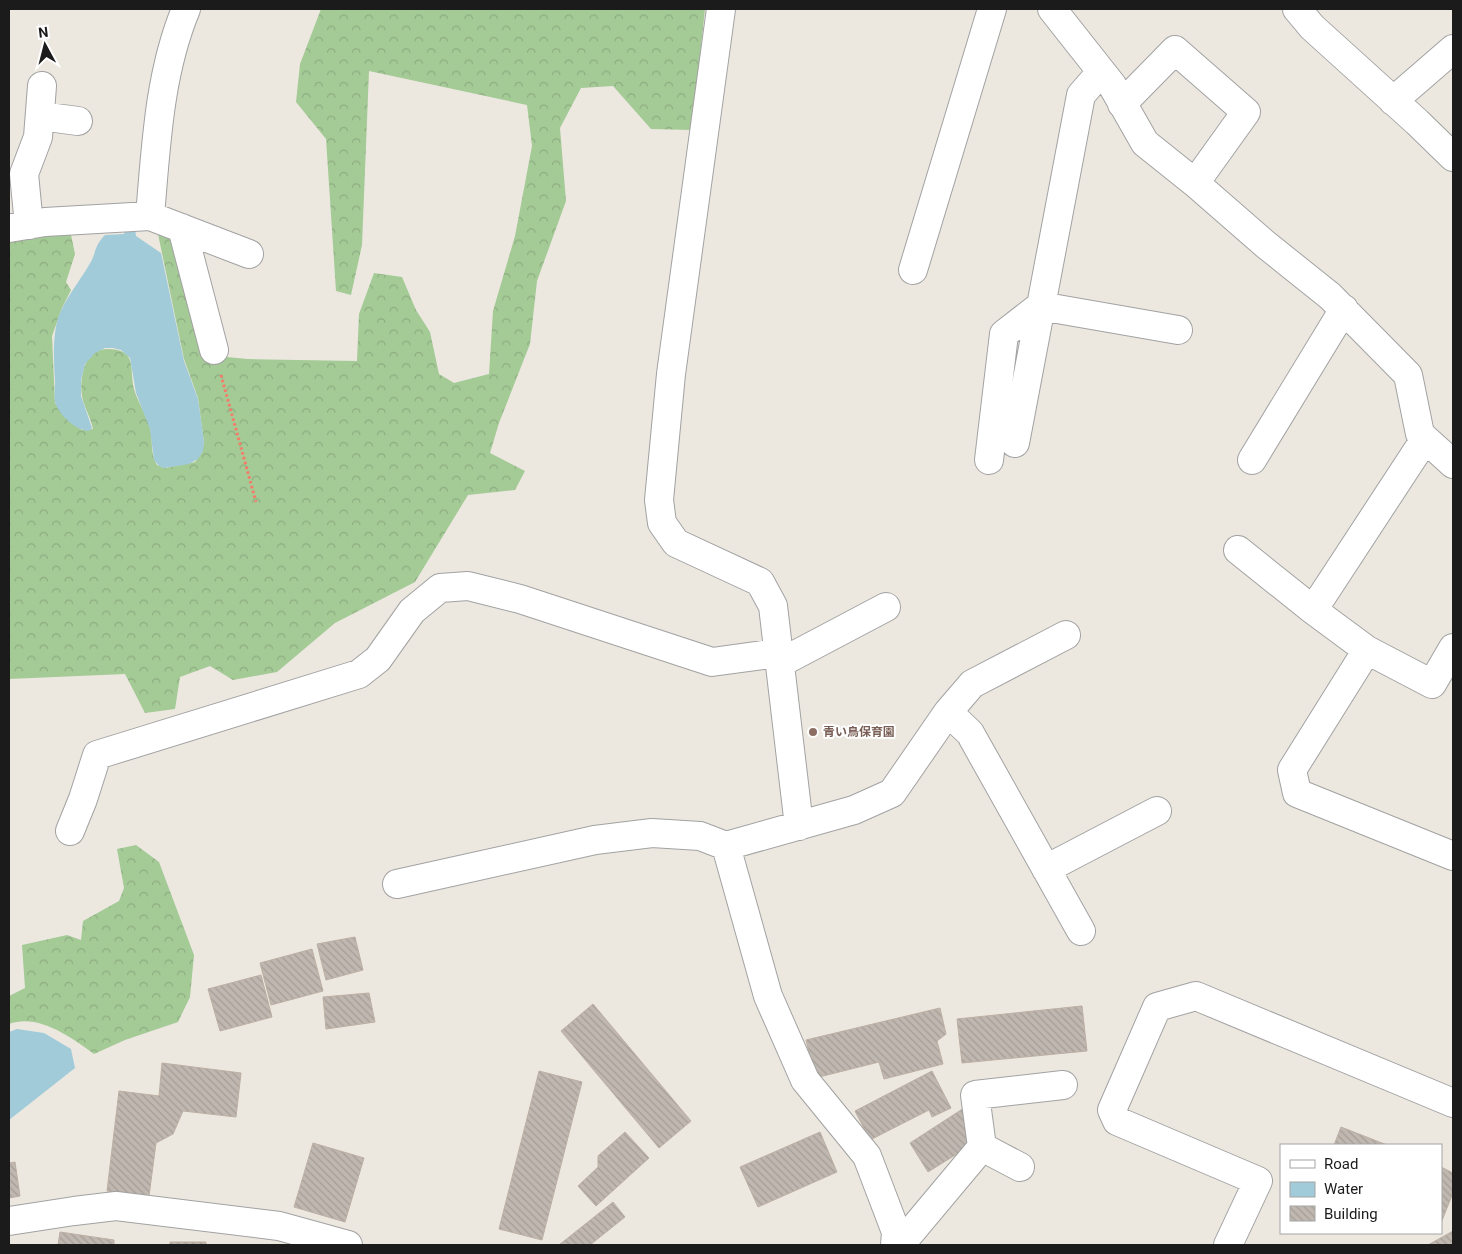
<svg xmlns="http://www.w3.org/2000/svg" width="1462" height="1254" viewBox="0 0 1462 1254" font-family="Roboto,'Noto Sans JP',sans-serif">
	<defs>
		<pattern id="forest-crowns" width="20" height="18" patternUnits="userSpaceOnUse" patternTransform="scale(1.25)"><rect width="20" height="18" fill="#a4ca96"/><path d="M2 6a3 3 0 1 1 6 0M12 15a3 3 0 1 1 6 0" fill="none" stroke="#8dad81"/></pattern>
		<pattern id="building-back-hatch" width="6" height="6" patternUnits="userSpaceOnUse" patternTransform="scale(1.25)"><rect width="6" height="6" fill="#c0b8b0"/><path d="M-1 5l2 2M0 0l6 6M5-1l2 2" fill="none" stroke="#a49e97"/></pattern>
	</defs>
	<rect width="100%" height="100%" fill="#ece8e0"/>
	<path fill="url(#forest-crowns)" d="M321 9H705L692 130 651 129 613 86 581 88 560 128 566 201 537 281 530 344 499 423 490 453 525 471 515 490 468 495 415 582 335 623 277 672 233 680 210 666 180 677 175 709 145 713 125 674 9 679V242L70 230 75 254 66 282 71 290 62 308 52 336 55 403 69 421 82 430 93 429C91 418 83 405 82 396 80 385 82 369 88 359 93 353 99 349 107 349 138 349 129 368 134 389 138 403 147 415 150 428 153 441 150 454 157 465L165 468 195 462 201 454 204 443 198 398 184 359 158 234 178 236 207 355 247 359 357 361 359 314 374 273 402 277 416 310 430 332 439 374 454 383 489 374 493 311 515 236 532 146 527 105 369 71 362 245 351 295 336 291 326 139 296 102 300 64Z
		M136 845 159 862 194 955 190 997 178 1022 125 1040 94 1054C71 1037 38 1013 9 1024V996L25 988 22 945 67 935 81 940 83 921 119 901 124 888 117 849Z"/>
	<path fill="#a1cbd9" d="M133 213 136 236 161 253 184 361 198 399 204 442 203 451 198 459 189 464 164 468 159 466 154 460 150 429 136 393 130 358 121 350 113 348H105L95 353 85 364 81 380V396L92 428 89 431C75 430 59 415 55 402 54 396 55 389 55 383 54 361 52 339 58 318 65 299 79 282 89 265 97 253 93 247 105 235L124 234 130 215Z
		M17 1029 44 1033 71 1049 75 1068 9 1120V1032Z"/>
	<path fill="url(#building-back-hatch)" stroke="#bdafa3" d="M355 937 363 970 326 980 317 944Z
		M312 949 323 991 271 1005 260 963Z
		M261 975 272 1017 220 1031 208 989Z
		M369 993 375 1022 326 1029 323 997Z
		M593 1004 691 1121 659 1148 561 1031Z
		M1082 1006 1087 1051 962 1063 957 1019Z
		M940 1008 946 1034 937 1041 943 1064 884 1079 879 1062 815 1078 806 1040Z
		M162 1063 241 1073 236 1117 183 1111 173 1134 156 1143 149 1196 107 1191 119 1091 159 1096Z
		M539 1071 582 1082 542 1240 499 1229Z
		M932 1071 951 1108 932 1117 929 1110 870 1140 855 1111Z
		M964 1108 968 1147 928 1172 910 1143Z
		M1341 1127 1387 1145H1334Z
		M625 1132 649 1158 596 1206 578 1186 598 1167V1156Z
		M820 1132 837 1172 758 1207 740 1167Z
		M313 1143 364 1158 345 1222 294 1207Z
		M15 1162 20 1196 9 1198V1163Z
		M1441 1167 1453 1173V1193L1441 1223Z
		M613 1202 625 1217 590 1245H559Z
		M1453 1231V1245H1428Z
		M60 1232 114 1240V1245H58Z
		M170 1242H206V1245H170Z"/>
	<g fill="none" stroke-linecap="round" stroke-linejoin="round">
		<g stroke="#a2a2a2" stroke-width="30">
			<path id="minor" d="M721 9 671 374 659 500 662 523 676 543 760 582 773 606 799 826
				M1052 9 1112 85 1145 143 1195 183 1265 244 1330 296 1408 375 1420 434 1453 464
				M1297 9 1312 27 1417 122 1453 157
				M1393 101 1453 49
				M1122 104 1175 50 1246 112 1195 183
				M40 116 78 121
				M150 216C156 146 159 74 186 9
				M29 225 24 174 38 137 42 86
				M9 228 45 222 150 216 249 254
				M182 228 214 350
				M913 270 992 9
				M1015 443 1081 95 1101 72
				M989 460 1004 334 1040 306 1178 330
				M1252 460 1344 309
				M1238 550 1313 610
				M1453 648 1432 684 1367 650 1292 770 1297 793 1453 856
				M1367 650 1313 610 1425 439
				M780 663 886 607
				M948 712 972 684 1066 635
				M70 831 83 799 97 755 359 674 378 659 412 611 440 588 468 586 520 599 712 662 778 653
				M1046 869 1157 811
				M397 884 595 840 652 833 700 836 726 846
				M982 1147 1020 1167
				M9 1221 74 1211 116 1206 279 1226 348 1245
				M895 1245 896 1232 867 1156 805 1080 768 996 726 846 854 810 892 793 948 712 970 733 1081 931
				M900 1245 982 1147 975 1095 1063 1085
				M1228 1245 1258 1181 1117 1121 1112 1110 1157 1007 1196 996 1453 1103"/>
		</g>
		<path stroke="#f47c69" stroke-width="3" stroke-dasharray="2.5 2.5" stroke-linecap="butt" d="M221 375 256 502"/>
		<use href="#minor" stroke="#fff" stroke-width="28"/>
	</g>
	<circle fill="#8d6e63" stroke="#fff" stroke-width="2" cx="813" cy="732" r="5"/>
	<g text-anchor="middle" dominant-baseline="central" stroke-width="4" stroke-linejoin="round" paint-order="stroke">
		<g font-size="12" font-weight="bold" fill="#785e54" stroke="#fff" text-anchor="start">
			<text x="823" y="732">青い鳥保育園</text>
		</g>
	</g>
	<rect width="1462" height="1254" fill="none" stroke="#1b1b1b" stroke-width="20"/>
	<rect x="1280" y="1144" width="162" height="90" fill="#ffffff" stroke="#a4a4a4"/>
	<rect x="1290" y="1160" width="25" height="8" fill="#ffffff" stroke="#a4a4a4"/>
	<text x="1324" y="1169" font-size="15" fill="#1b1b1b">Road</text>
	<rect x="1290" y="1182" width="25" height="15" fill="#a1cbd9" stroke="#a4a4a4"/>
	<text x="1324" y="1194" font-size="15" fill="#1b1b1b">Water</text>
	<rect x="1290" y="1206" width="25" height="15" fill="url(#building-back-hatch)" stroke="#a4a4a4"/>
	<text x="1324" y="1219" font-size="15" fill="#1b1b1b">Building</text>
	<g transform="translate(45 45) rotate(353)" stroke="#ffffff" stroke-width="4" paint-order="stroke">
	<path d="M0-4L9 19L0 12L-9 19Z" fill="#1b1b1b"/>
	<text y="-8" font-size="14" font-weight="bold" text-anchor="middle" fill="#1b1b1b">N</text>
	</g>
</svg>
